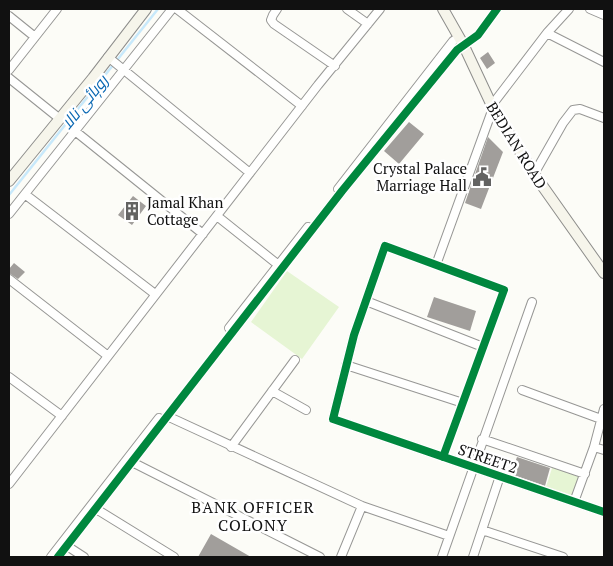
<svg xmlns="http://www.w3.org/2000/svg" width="613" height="566" viewBox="0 0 613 566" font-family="'PT Serif',Cairo,serif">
	<rect width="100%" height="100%" fill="#fcfcf7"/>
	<path fill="#e6f5d4" d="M287 271 339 307 302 359 251 322Z
		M553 465 580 474 571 498 545 490Z"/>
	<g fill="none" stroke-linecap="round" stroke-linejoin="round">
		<path stroke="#c8e9fb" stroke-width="2.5" d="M9 195 158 9"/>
	</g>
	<path fill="#a19e9b" d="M488 52 495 63 487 69 480 58Z
		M409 122 424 134 399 164 384 151Z
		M488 137 503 152 481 209 465 203Z
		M133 196 146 206 132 225 118 215Z
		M14 263 25 272 18 279 9 273V269Z
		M434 297 476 311 470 331 427 317Z
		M517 457 550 468 545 486 511 474Z
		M211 534 251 557H198Z"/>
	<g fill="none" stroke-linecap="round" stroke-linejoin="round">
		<g stroke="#979795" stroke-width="10">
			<path id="street" d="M177 9 302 106
				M277 9 273 15 271 20 274 24 335 66
				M347 9 368 24
				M590 9 604 15
				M9 16 35 37
				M547 33 604 62
				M108 57 250 173
				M9 70 57 9
				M9 78 60 119
				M492 105 547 33 569 9
				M75 131 203 234
				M534 174 563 123 573 110 580 109 604 118
				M338 189 453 41 459 37
				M26 195 155 294
				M9 214 172 9
				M217 216 281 267
				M436 265 493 108
				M9 279 108 356
				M366 301 483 347
				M229 328 308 227
				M346 365 463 403
				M9 377 62 416
				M522 390 601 419
				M272 391 306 410
				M167 416 362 506 449 536
				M482 439 585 474
				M231 447 295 360
				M594 447 604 450
				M443 457 504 290 385 246 354 335 333 419 604 512
				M128 460 320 557
				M9 484 318 85 380 9
				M574 502 594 447 604 409
				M93 507 174 557
				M482 530 563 557
				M64 544 84 557
				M51 557 159 418
				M58 557 342 191 457 50 478 35 497 9
				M341 557 362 506
				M442 557 532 302
				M473 557 500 476"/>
		</g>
		<g stroke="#8d8d8b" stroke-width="12">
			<path id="secondary" d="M443 9 464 46 493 108 534 174 604 273
				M9 181 93 78 146 9"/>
		</g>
		<use href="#street" stroke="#fffffe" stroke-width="8"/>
		<use href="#secondary" stroke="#f6f5eb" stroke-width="10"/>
		<g stroke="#fff" stroke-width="11">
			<path id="cycleway" d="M443 457 504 290 385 246 354 335 333 419 604 512
				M58 557 342 191 457 50 478 35 497 9"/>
		</g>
		<use href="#cycleway" stroke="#00873e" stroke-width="8"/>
	</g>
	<defs>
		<g id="civic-bare" transform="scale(1.5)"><path d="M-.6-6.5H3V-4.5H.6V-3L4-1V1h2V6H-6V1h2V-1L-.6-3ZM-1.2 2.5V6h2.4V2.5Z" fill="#636362" stroke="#fff" stroke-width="2.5" paint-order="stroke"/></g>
		<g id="building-bare" transform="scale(1.5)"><path d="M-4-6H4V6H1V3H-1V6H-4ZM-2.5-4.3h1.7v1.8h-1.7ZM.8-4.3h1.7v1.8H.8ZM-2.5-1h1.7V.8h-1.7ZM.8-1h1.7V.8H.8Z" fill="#636362" stroke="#fff" stroke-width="2.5" paint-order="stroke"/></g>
	</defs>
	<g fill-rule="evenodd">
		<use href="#civic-bare" x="482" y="177"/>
		<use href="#building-bare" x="132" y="211"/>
	</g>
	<g text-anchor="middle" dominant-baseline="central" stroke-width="5" stroke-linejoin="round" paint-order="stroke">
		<g font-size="15" fill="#111" stroke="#fff">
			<text transform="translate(517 145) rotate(58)">BEDIAN ROAD</text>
			<text transform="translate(488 458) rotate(19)">STREET2</text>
		</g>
		<g font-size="15" fill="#111" stroke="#fff" text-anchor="end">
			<text x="467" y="168">Crystal Palace<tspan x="467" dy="17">Marriage Hall</tspan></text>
			<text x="147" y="202" text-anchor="start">Jamal Khan<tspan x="147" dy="17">Cottage</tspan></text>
		</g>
		<g font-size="16" font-style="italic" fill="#0a68b3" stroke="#fff">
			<text transform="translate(84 102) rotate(-51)">روہائی نالا</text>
		</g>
		<g font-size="16" letter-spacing="1" fill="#111" stroke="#fff">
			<text x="253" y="507">BANK OFFICER<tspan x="253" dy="18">COLONY</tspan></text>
		</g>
	</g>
	<rect width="613" height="566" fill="none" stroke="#111111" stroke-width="20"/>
</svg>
